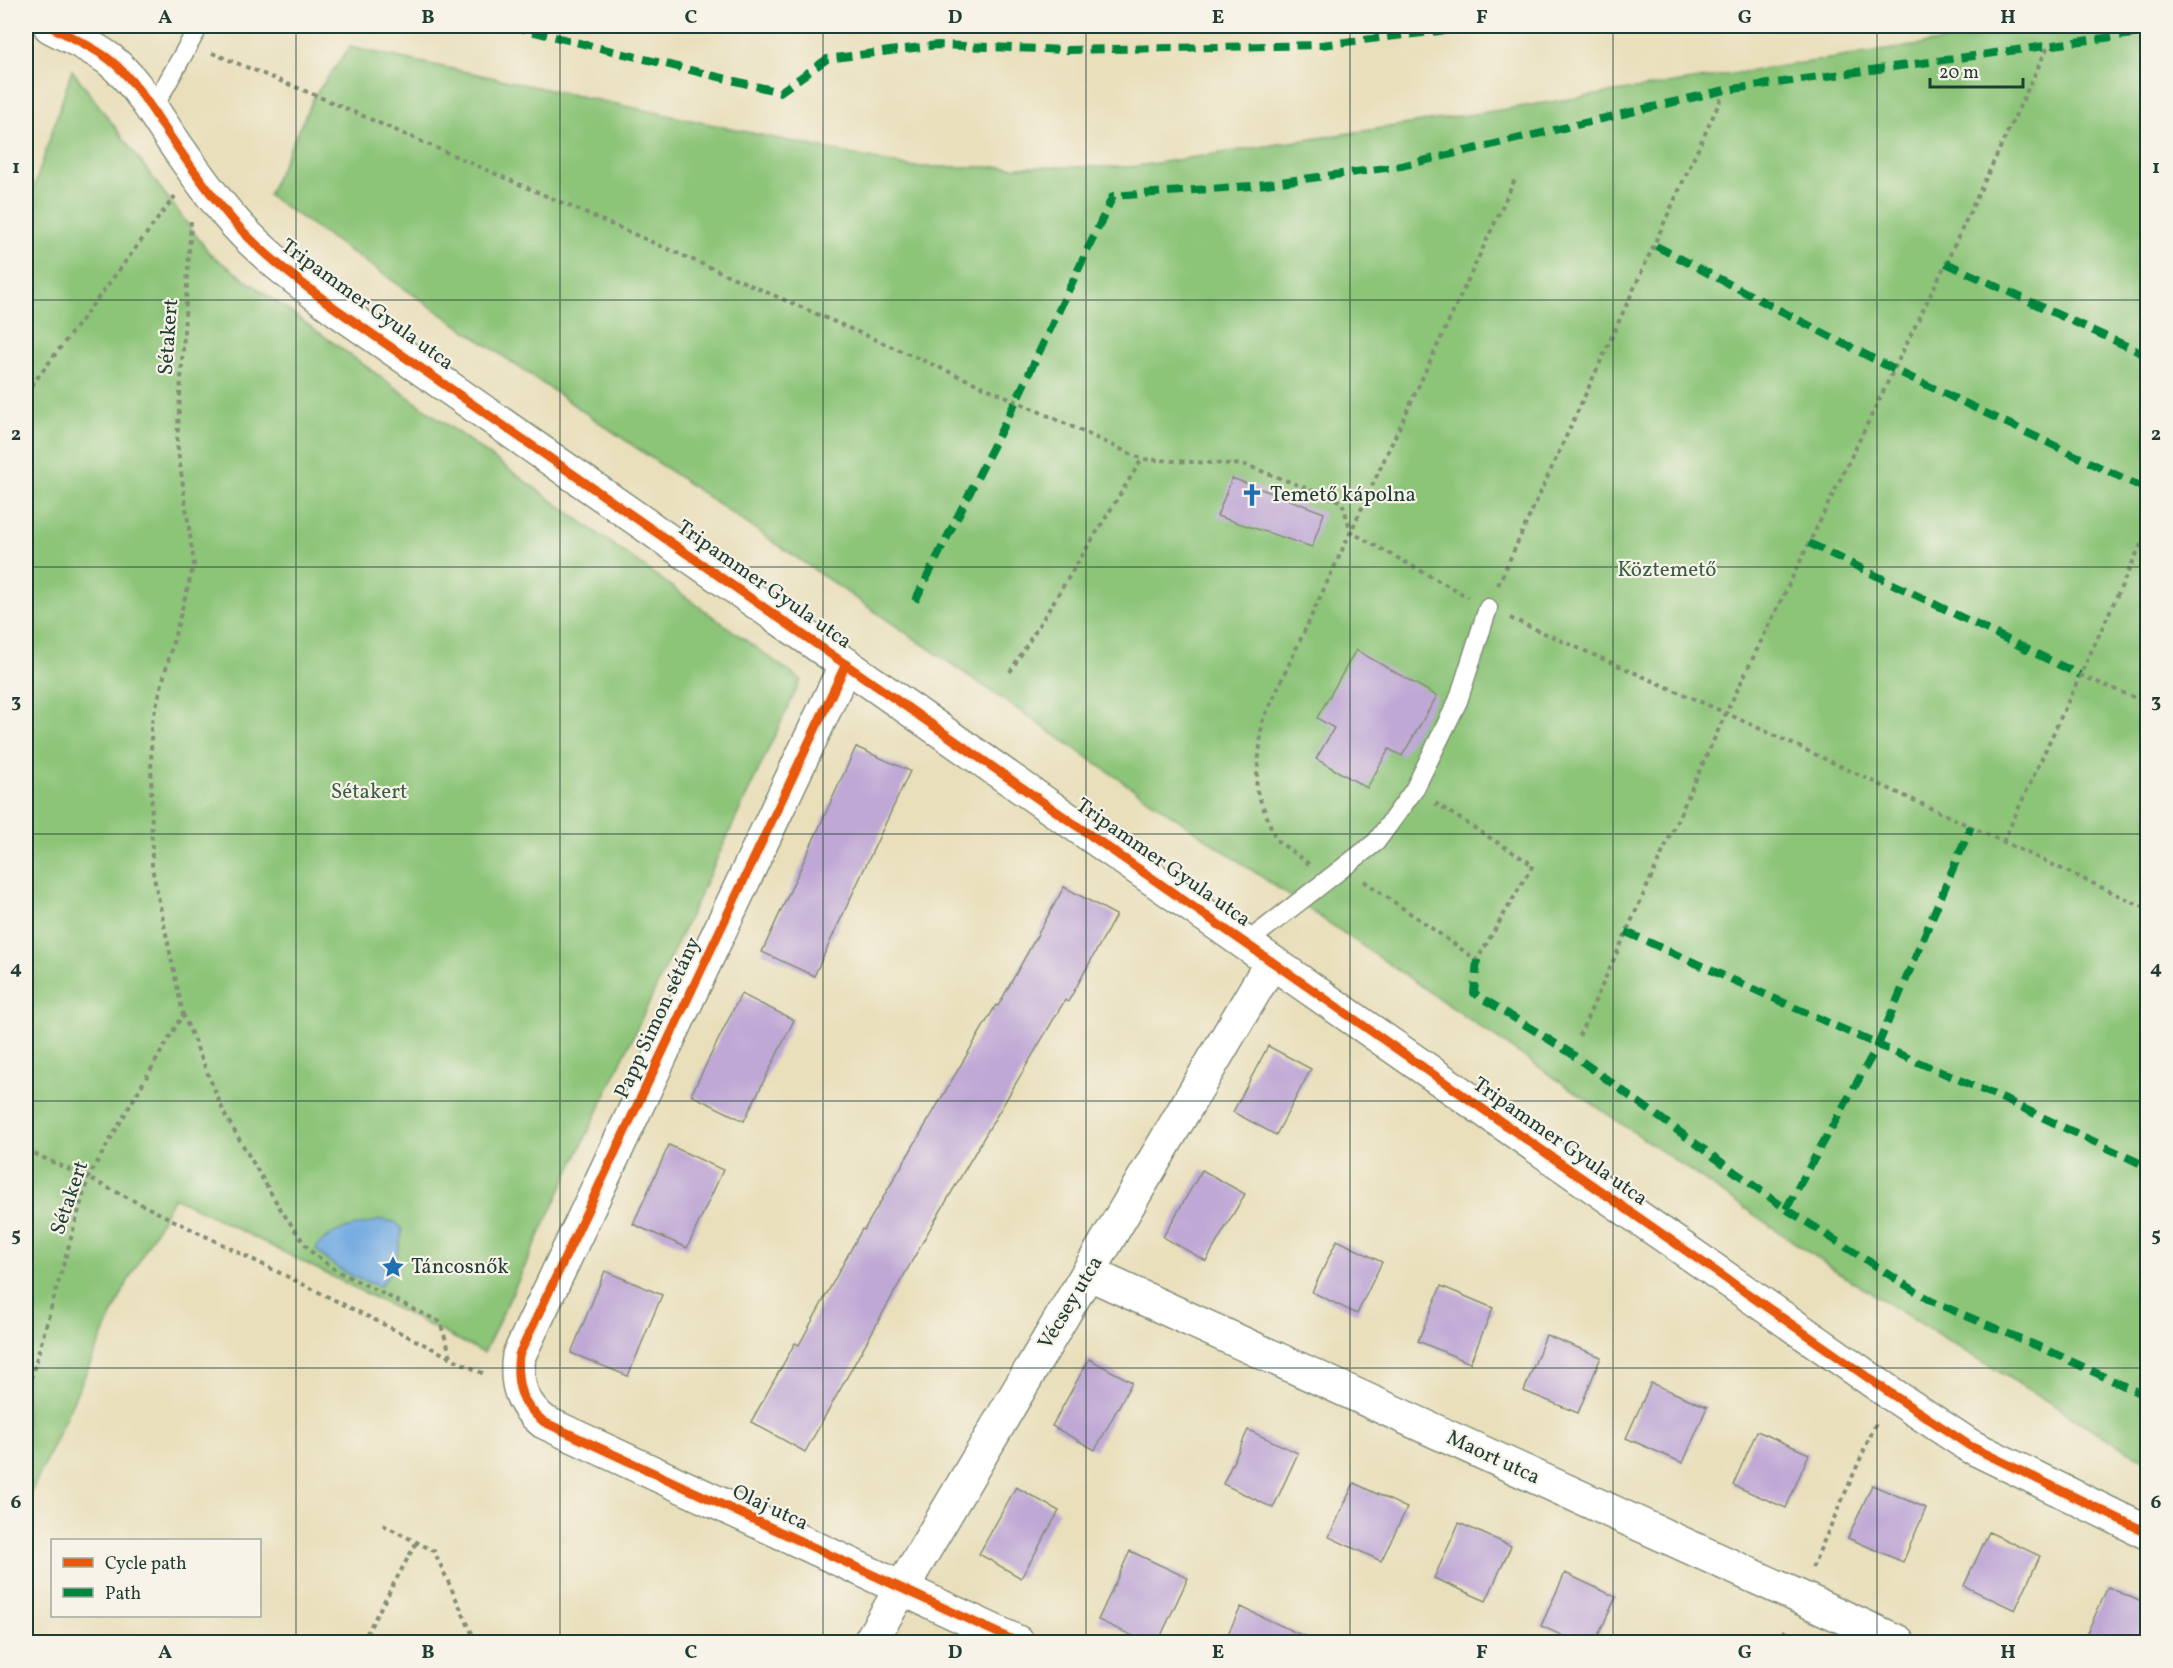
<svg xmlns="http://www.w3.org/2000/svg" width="2173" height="1668" viewBox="0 0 2173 1668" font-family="Vollkorn,serif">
	<rect width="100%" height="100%" fill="#f7f3e8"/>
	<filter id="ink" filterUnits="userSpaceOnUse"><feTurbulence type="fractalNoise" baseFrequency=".0167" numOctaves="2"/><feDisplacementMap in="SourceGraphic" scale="12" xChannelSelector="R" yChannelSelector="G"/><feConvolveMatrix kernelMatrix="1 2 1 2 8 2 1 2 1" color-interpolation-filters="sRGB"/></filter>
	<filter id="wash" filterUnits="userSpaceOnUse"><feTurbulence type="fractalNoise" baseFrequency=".008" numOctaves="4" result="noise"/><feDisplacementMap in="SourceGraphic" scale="24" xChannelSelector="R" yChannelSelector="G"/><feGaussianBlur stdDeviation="1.35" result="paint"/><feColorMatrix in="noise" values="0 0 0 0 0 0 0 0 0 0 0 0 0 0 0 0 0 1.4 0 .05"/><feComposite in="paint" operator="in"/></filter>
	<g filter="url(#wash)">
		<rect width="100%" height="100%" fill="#e9dfbb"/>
		<path fill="#8cc478" stroke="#568056" stroke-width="1.5" d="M2042 26H2147V1460L2128 1451 1842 1275 268 195 315 95 350 47 911 167H1131Z
			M72 70 210 254 801 680 484 1353 174 1197 126 1285 26 1504V212Z"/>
		<path fill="#73abe2" stroke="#49748b" stroke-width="1.5" d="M380 1220 395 1222 402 1229C400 1248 394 1271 380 1286 357 1280 331 1267 316 1249 328 1228 358 1227 380 1220Z"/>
		<g id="blocks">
			<path fill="#bfa8d5" d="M1232 478 1324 513 1312 547 1217 516Z
				M1356 650 1437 696 1402 756 1389 749 1367 788 1316 759 1334 728 1317 718Z
				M856 747 910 771 814 976 762 952Z
				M1064 887 1116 915 1068 1002 1065 1000 931 1227 805 1452 751 1422 795 1343 799 1345 862 1229 864 1230 996 1005 998 1006Z
				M741 994 794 1020 744 1121 691 1095Z
				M1268 1046 1311 1069 1276 1135 1233 1112Z
				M669 1145 723 1170 687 1248 633 1224Z
				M1202 1170 1245 1194 1206 1261 1163 1237Z
				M1337 1240 1382 1262 1357 1314 1312 1292Z
				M605 1271 662 1295 628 1376 571 1353Z
				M1441 1286 1493 1308 1470 1363 1418 1341Z
				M1546 1335 1601 1357 1578 1413 1524 1391Z
				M1089 1359 1132 1382 1095 1450 1052 1426Z
				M1651 1383 1707 1407 1683 1463 1626 1438Z
				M1248 1430 1298 1453 1273 1508 1223 1484Z
				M1757 1431 1809 1454 1786 1508 1733 1485Z
				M1354 1483 1407 1508 1381 1561 1329 1537Z
				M1872 1485 1926 1508 1903 1562 1848 1538Z
				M1016 1487 1059 1511 1021 1578 979 1554Z
				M1459 1523 1511 1546 1486 1601 1434 1578Z
				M1989 1532 2040 1556 2015 1610 1964 1586Z
				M1130 1551 1188 1578 1158 1642H1146L1098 1620Z
				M1565 1573 1616 1597 1595 1642H1576L1541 1626Z
				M2108 1587 2148 1605V1642H2083Z
				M1241 1607 1316 1642H1224Z"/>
		</g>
	</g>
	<g filter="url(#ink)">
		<use href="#blocks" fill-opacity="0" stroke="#848e78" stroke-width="1.5"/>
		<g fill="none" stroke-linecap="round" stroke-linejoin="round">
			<g stroke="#848e78" stroke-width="21">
				<path id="lane" d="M152 110 199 26
					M1246 943 1376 842 1414 790 1458 701 1488 608"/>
			</g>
			<g stroke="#848e78" stroke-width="36">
				<path id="street" d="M50 26C70 37 92 46 110 60 135 80 151 108 169 135 188 163 207 190 229 216 260 253 300 282 339 311L1890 1393 1970 1446 2148 1533
					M846 664 519 1355C515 1384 521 1404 544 1422L1017 1642
					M1088 1273 1898 1642
					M870 1642 1271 963"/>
			</g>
			<path stroke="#848e78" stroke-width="4" stroke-dasharray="4.5 4.5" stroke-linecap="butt" d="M212 53 315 95 1016 401 1142 459 1246 465 1342 502 1351 532 1468 597
				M26 393 175 196
				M1498 585 1725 90
				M1510 618 1726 713 2148 909
				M1010 672 1142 459
				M2080 675 2148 703
				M2003 842 2148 529
				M1309 864 1276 840 1256 789 1262 722 1516 177
				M1364 881 1477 960 1533 865 1435 803
				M183 1014 225 1115 281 1210 309 1250 335 1270 440 1322 451 1356
				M1579 1036 1726 713 1946 263 2049 44
				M26 1150 88 1178 486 1375
				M26 1396 88 1178 183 1014 152 868 151 725 194 564 177 443 191 221
				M383 1525 434 1551 476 1642
				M1812 1568 1877 1421
				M362 1642 416 1543
				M1779 1642 1786 1627"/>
			<use href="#lane" stroke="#fff" stroke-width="18"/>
			<use href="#street" stroke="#fff" stroke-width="33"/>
			<path stroke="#00873e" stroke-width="8" stroke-dasharray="15 8" stroke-linecap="butt" d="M510 26 780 92 827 59 937 45 1066 50 1321 45 1481 26
				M1656 246 1895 370 2148 490
				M1946 263 2148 356
				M1809 543 2080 675
				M915 601 1016 401 1113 196 1251 186 1401 166 1725 90 2148 32
				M1626 932 1878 1045 1971 826
				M1477 960 1474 993 1569 1052 1786 1209 1931 1301 2049 1351 2148 1397
				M1786 1209 1878 1045 1997 1096 2148 1167"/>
			<g stroke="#f7f3e8" stroke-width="13">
				<path id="cycleway" d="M50 26C70 37 92 46 110 60 135 80 151 108 169 135 188 163 207 190 229 216 260 253 300 282 339 311L1890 1393 1970 1446 2148 1533
					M846 664 519 1355C515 1384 521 1404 544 1422L1017 1642"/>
			</g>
			<use href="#cycleway" stroke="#e8590c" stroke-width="9"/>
		</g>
	</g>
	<path fill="none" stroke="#1f3d34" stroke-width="1.5" stroke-opacity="0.55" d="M296 26V1642M560 26V1642M823 26V1642M1086 26V1642M1350 26V1642M1613 26V1642M1877 26V1642M26 300H2148M26 567H2148M26 834H2148M26 1101H2148M26 1368H2148"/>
	<defs>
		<g id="church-bare" transform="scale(1.8)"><path d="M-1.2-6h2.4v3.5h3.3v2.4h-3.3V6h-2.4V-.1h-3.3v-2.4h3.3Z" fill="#1f6fb2" stroke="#f7f3e8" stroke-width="2.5" paint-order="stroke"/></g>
		<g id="sight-bare" transform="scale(1.8)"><path d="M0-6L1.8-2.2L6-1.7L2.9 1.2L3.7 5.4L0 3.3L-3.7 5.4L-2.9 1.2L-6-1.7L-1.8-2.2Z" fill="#1f6fb2" stroke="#f7f3e8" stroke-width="2.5" paint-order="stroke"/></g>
	</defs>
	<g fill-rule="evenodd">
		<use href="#church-bare" x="1252" y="495"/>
		<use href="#sight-bare" x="393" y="1267"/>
	</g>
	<g text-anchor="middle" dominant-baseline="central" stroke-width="4.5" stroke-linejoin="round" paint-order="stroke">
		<g font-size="21" fill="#1f3d34" stroke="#f7f3e8">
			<text transform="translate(367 305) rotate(36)">Tripammer Gyula utca</text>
			<text transform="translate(169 337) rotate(-86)">Sétakert</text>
			<text transform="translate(764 585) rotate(35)">Tripammer Gyula utca</text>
			<text transform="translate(1163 863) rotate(35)">Tripammer Gyula utca</text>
			<text transform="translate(658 1018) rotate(-65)">Papp Simon sétány</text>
			<text transform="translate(1560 1142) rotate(35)">Tripammer Gyula utca</text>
			<text transform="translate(70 1198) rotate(-71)">Sétakert</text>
			<text transform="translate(1071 1303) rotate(-59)">Vécsey utca</text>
			<text transform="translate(1493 1458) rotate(25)">Maort utca</text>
			<text transform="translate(770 1508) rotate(25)">Olaj utca</text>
		</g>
		<g font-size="21" fill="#1f3d34" stroke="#f7f3e8" text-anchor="start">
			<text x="1270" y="495">Temető kápolna</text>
			<text x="411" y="1267">Táncosnők</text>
		</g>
		<g font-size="21" fill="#3a5f45" stroke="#f7f3e8">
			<text x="1667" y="570">Köztemető</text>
			<text x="369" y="792">Sétakert</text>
		</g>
	</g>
	<rect width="2173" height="1668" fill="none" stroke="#f7f3e8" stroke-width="66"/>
	<rect x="51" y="1539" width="210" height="78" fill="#f7f3e8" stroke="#a1aaa0" stroke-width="1.5"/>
	<rect x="63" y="1558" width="30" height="9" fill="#e8590c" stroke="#a1aaa0" stroke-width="1.5"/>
	<text x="105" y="1569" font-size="18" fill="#1f3d34">Cycle path</text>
	<rect x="63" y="1588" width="30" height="9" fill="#00873e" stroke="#a1aaa0" stroke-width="1.5"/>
	<text x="105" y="1599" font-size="18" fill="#1f3d34">Path</text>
	<path d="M1930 78v9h93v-9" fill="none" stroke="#1f3d34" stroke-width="3"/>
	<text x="1939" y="78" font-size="18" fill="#1f3d34" stroke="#f7f3e8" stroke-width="4.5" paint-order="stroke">20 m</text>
	<rect x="33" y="33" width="2107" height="1602" fill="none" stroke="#1f3d34" stroke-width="2"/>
	<g font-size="20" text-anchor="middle" font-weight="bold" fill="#1f3d34">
		<text x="165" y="23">A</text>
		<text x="428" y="23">B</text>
		<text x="691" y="23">C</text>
		<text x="955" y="23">D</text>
		<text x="1218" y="23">E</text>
		<text x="1482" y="23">F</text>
		<text x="1745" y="23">G</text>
		<text x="2008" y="23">H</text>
		<text x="16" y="173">1</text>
		<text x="2156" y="173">1</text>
		<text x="16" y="440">2</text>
		<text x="2156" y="440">2</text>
		<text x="16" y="707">3</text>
		<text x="2156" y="707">3</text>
		<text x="16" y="974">4</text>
		<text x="2156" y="974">4</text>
		<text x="16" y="1241">5</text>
		<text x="2156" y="1241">5</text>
		<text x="16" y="1508">6</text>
		<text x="2156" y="1508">6</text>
		<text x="165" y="1658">A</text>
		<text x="428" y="1658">B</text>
		<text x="691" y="1658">C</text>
		<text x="955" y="1658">D</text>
		<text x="1218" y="1658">E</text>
		<text x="1482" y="1658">F</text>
		<text x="1745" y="1658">G</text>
		<text x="2008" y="1658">H</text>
	</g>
</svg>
